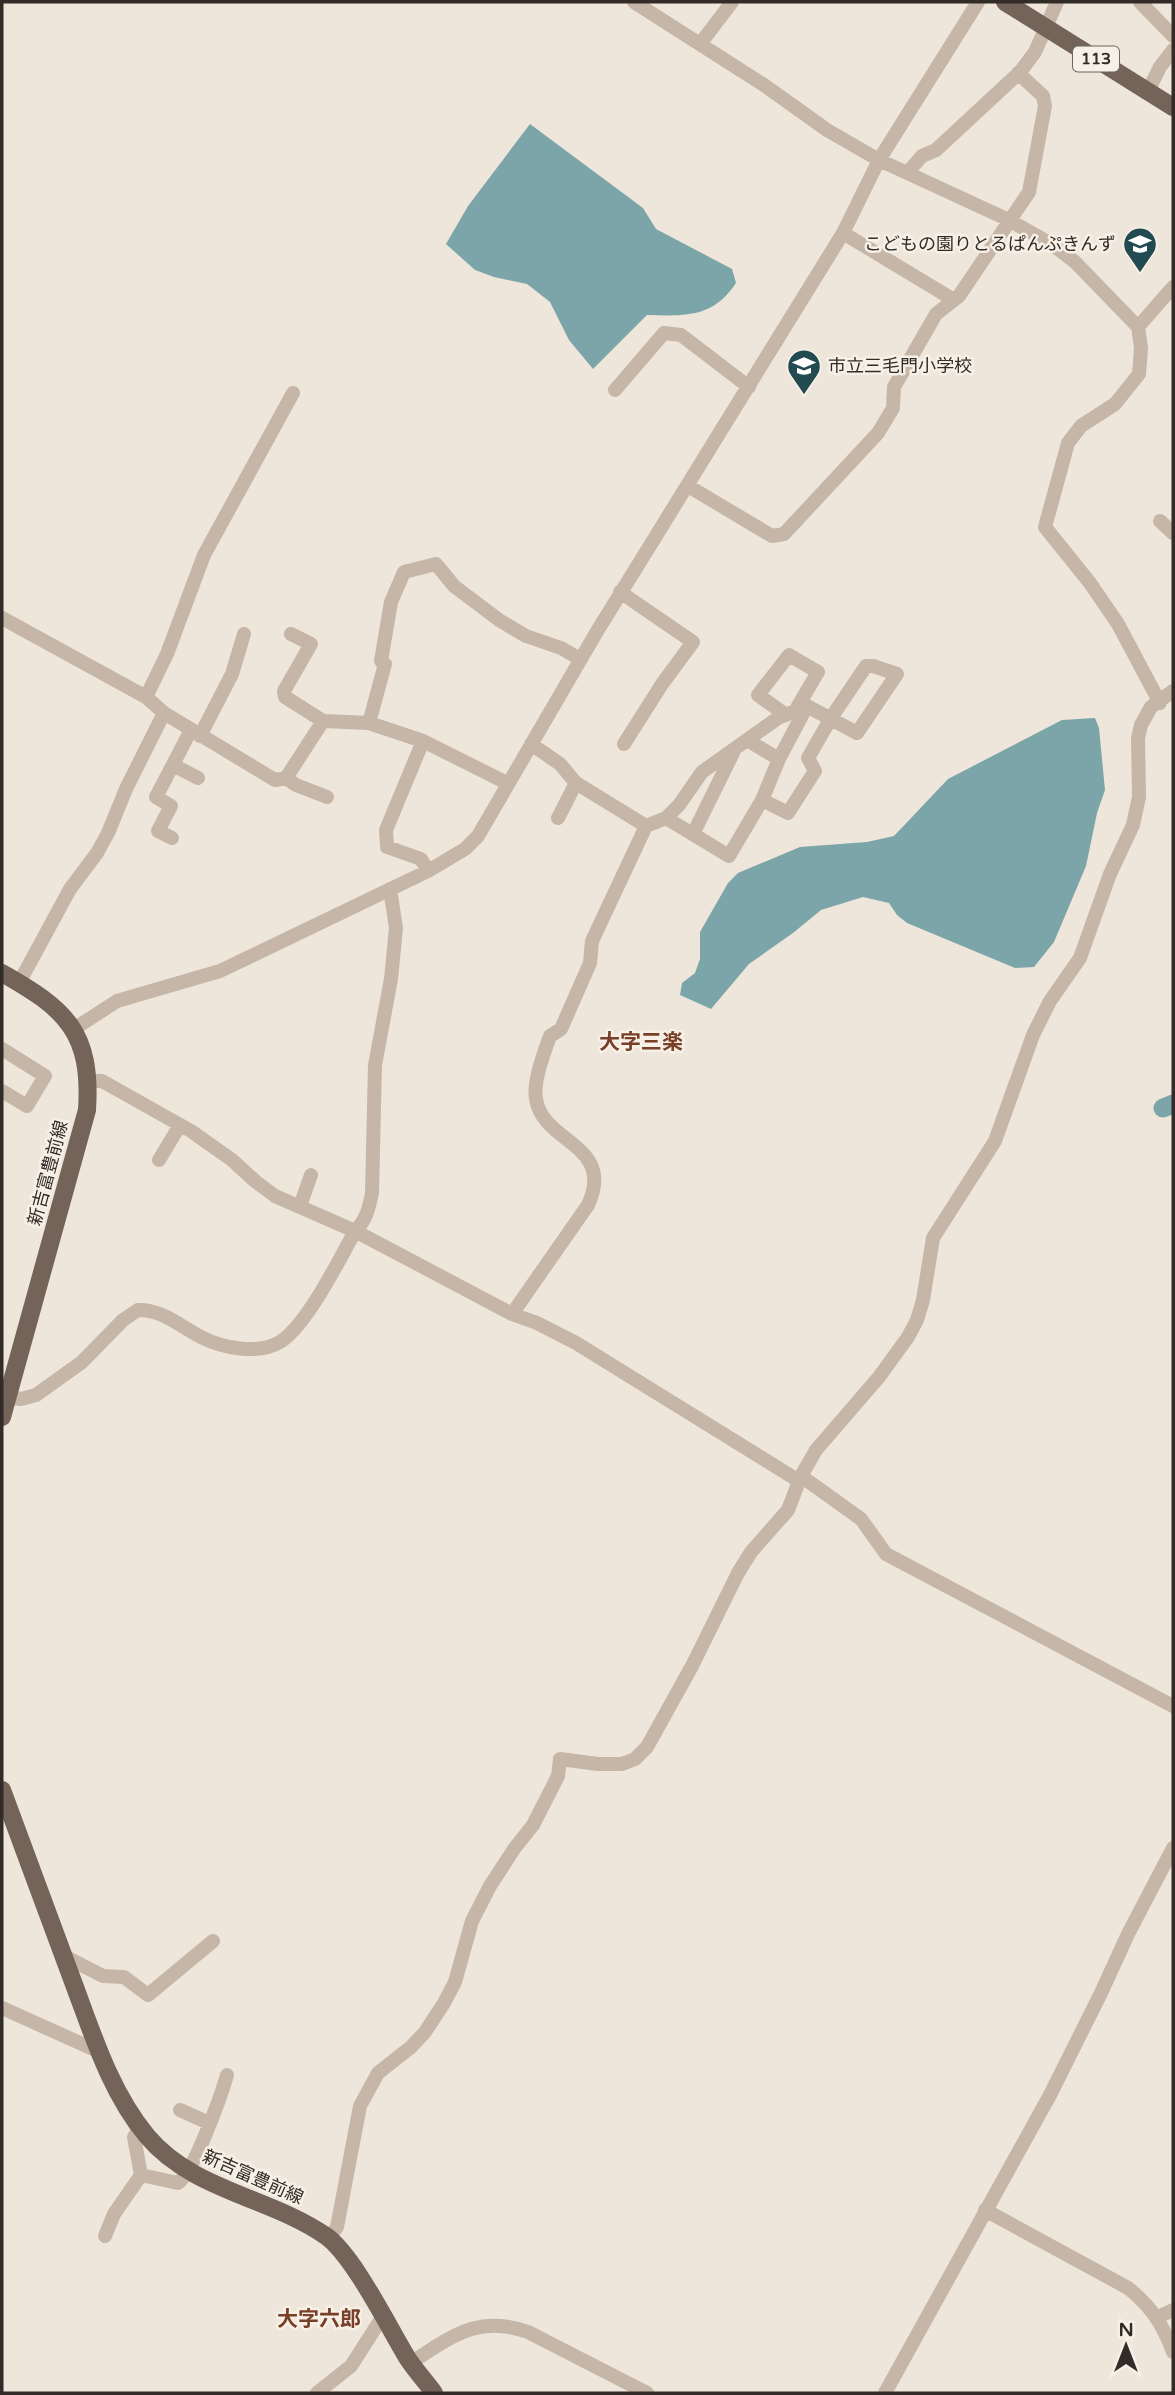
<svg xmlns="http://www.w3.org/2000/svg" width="1175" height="2395" viewBox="0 0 1175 2395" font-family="'Varela Round','Noto Sans JP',sans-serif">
	<rect width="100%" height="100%" fill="#eee6da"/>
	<path fill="#7ca5a9" d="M530 124 643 208 656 229 732 269 736 283C713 318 685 316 647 315L593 369 569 340 550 302 527 284 494 277 475 270 446 244 468 206Z
		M1095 718 1099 728 1105 790 1097 813 1086 866 1054 942 1034 967 1015 968 907 923 897 915 889 903 863 897 821 910 793 933 749 964 711 1009 680 995 682 983 695 973 700 959V932L728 883 738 873 800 847 867 842 894 836 948 779 1062 720Z"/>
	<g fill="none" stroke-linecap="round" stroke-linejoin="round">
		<path stroke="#7ca5a9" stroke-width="19" d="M1163 1108 1173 1104"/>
		<path stroke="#c5b6a7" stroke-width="14" d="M634 2 764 85 827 130 879 160 1009 220 1053 245 1075 262 1138 327 1141 348 1139 374 1115 404 1081 426 1068 443 1045 527 1090 583 1118 624 1160 703
			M1140 2 1173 36
			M700 44 732 2
			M1148 91 1160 67 1173 50
			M908 172 922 156 936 150 1020 72 1035 52 1057 2
			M843 233 954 300
			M1138 327 1173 287
			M615 390 664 333 681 335 749 387
			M688 486 772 536 784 534 878 433 893 408 894 387 936 314 959 296 1029 192 1045 106 1043 96 1018 73
			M1160 521 1173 533
			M620 592 693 642 662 684 624 744
			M2 618 146 697 164 713 126 789 108 833 97 853 70 889 19 983
			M291 634 311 644 284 691 285 697 323 721 369 723 423 741 507 783
			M146 697 167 654 204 555 293 393
			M164 713 275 780 286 778 323 721
			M786 715 758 695 789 655 818 672 795 711
			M369 723 385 664 381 661 391 602 404 572 436 564 454 586 499 620 526 636 561 648 580 659
			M200 736 232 674 244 634
			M747 740 779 759
			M423 741 386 830 387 847 421 859 428 871
			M531 744 560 764 576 783 646 826
			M173 765 198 778
			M286 778 296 785 327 797
			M558 818 576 783
			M666 818 729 856 762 800 779 759 807 706
			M693 834 734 751
			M172 838 158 831 171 806 156 797 191 730
			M74 1029 117 1001 220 971 428 871 465 849 478 836 596 633 843 233 879 160 978 2
			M2 1049 45 1076 27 1106 2 1091
			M89 1081H102L191 1131 232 1160 255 1181 275 1196 355 1231 512 1314 537 1323 576 1343 799 1481
			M159 1160 180 1125
			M300 1206 311 1175
			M512 1314 588 1205C616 1144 543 1144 536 1099 533 1081 544 1053 550 1036L561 1029 590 963 592 941 646 826 666 818 679 805 702 772 778 718 807 706 857 733 897 674 873 666H866L831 718 808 758 815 771 788 813 762 800
			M8 1397 21 1399 36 1395 82 1362 123 1320 138 1310C162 1309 181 1327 201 1337 222 1348 258 1355 280 1342 306 1326 340 1259 355 1231 366 1221 369 1208 372 1193L375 1065 391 979 396 928 390 889
			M801 1476 861 1519 886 1554 1173 1706
			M64 1956 103 1976 124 1977 148 1995 213 1941
			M2 2008 100 2052
			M180 2110 209 2123
			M140 2127 134 2137 141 2175 178 2183C194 2172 221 2096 227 2075
			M985 2210 1128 2288C1151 2306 1163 2325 1173 2352
			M105 2236 114 2214 141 2175
			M329 2238 337 2227 360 2106 378 2073 411 2047 425 2032 444 2003 455 1982 472 1921 490 1886 514 1849 533 1825 558 1776 560 1759 598 1764H622L635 1759 647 1747 692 1666 738 1573 751 1552 788 1510 801 1476 816 1450 879 1377 908 1337 917 1320 923 1300 933 1238 995 1141 1033 1035 1050 1001 1080 958 1110 874 1133 825 1139 797 1138 738 1141 725 1151 707 1173 691
			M1158 2317 1173 2310
			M410 2363C452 2337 477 2314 528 2332L647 2393
			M317 2393 351 2366 383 2316
			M885 2393 1050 2095 1101 1993 1128 1934 1173 1848"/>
		<path stroke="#736359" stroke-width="18" d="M1005 2 1173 107
			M2 973C66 1009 92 1032 87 1110L2 1417
			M2 1790C25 1853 49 1916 72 1979 92 2032 110 2092 147 2136 193 2191 270 2197 326 2236 354 2256 389 2328 408 2359 416 2371 426 2382 434 2393"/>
	</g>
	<defs>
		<g id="school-pin" transform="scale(1.75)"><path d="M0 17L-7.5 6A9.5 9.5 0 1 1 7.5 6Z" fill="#214b50" stroke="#f7f0e6"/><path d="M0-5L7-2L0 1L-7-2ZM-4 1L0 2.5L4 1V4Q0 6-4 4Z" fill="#fff"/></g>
	</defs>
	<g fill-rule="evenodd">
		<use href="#school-pin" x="1140" y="244"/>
		<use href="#school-pin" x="804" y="366"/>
	</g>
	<g text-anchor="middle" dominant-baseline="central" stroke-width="5" stroke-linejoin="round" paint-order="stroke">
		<rect fill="#f7f0e6" stroke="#6d6660" stroke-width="2" x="1073" y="46.5" width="46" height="25" rx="5"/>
		<g font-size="16" font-weight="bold" fill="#322b27">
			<text x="1096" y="59">113</text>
		</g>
		<g font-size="18" fill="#322b27" stroke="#f7f0e6" text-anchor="end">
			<text x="1116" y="244">こどもの園りとるぱんぷきんず</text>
			<text x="828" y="366" text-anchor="start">市立三毛門小学校</text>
		</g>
		<g font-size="18" fill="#322b27" stroke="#f7f0e6">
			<text transform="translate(48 1173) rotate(-75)">新吉富豊前線</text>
			<text transform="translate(253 2177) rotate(24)">新吉富豊前線</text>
		</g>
		<g font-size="21" font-weight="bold" fill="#793f28" stroke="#f7f0e6">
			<text x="641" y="1042">大字三楽</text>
			<text x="319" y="2319">大字六郎</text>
		</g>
	</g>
	<rect width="1175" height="2395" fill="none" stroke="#322b27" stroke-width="7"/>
	<g transform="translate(1126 2346)" stroke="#f7f0e6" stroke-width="5" paint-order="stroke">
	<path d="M0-5L12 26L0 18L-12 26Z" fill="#322b27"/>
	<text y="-10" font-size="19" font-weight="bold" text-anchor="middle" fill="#322b27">N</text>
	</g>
</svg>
